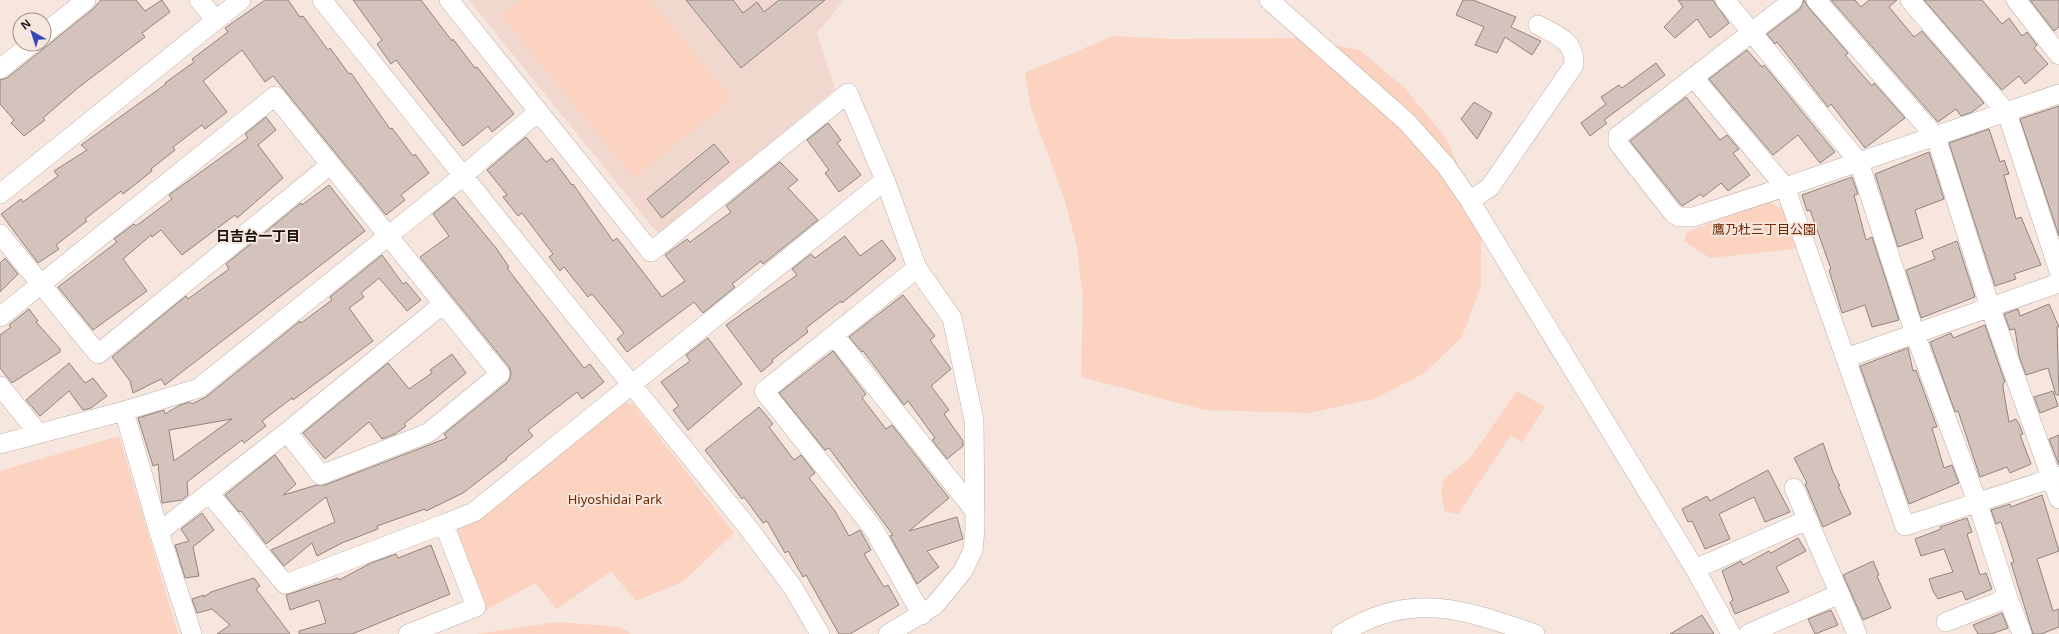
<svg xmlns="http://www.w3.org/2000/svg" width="2059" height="634" viewBox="0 0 2059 634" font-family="'Noto Sans','Noto Sans JP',sans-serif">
	<rect width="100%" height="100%" fill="#f6e6de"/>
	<path fill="#f1d8ce" d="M469 0H844L817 33 835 89 659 235Z"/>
	<path fill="#fcd2c0" d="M520 0H651L732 99 634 178 501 15Z
		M1113 36 1172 39 1300 38 1359 50 1403 86 1446 138 1481 217V286L1462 337 1424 373 1374 399 1309 413 1205 410 1081 377 1083 300 1077 247 1065 201 1031 108 1025 73Z
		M1769 201 1777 207 1789 208 1802 248 1710 258 1684 241 1687 232Z
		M1517 391 1545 407 1522 442 1511 435 1458 514 1445 511 1441 492 1444 479 1471 457Z
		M620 402 634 405 734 533 684 581 636 601 611 571 557 609 535 583 486 610 456 536 458 527 467 523 472 524Z
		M119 436 178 634H0V471Z
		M557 622 620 627 631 634H477Z"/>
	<path fill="#d3c3bc" stroke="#92837d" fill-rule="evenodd" d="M101 0H136L145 11 162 0 170 12 142 33 145 37 79 87 43 118 45 120 24 136 11 123 14 120 0 104V80L7 78 93 9Z
		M265 0H288L300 17 303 16 328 50 330 48 349 74 351 73 390 129 392 128 413 156 415 154 429 173 401 195 405 200 386 215 273 76 265 82 242 50 203 81 227 112 205 129 202 125 173 147 175 150 151 169 152 171 123 194 121 191 85 219 87 221 56 245 59 249 38 263 1 214 21 199 23 202 58 176 54 171 87 150 81 145 166 84 165 83 194 62 192 59 228 32 225 28Z
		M353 0H421L452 41 453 39 475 68 477 67 514 114 492 132 488 126 463 146 396 60 391 64 377 44 382 40Z
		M686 0H733L743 13 757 2 764 12 779 0H825L741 68Z
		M1463 0H1473L1516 17 1511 27 1541 41 1532 55 1505 37 1497 53 1475 45 1484 27 1456 15Z
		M1678 0H1713L1729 23 1710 38 1697 19 1675 38 1664 27 1683 7Z
		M1804 0 1808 7 1848 53 1845 55 1872 86 1874 83 1905 118 1865 148 1831 104 1828 107 1777 42 1775 44 1767 34 1800 9Z
		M1831 0H1855L1861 7 1869 0H1897L1889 7 1914 37 1922 31 1984 103 1972 112 1961 116 1956 109 1938 122Z
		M1924 0H1982L2002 24 2009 18 2022 36 2027 32 2037 45 2034 48 2048 64 2025 84 2019 76 2002 90Z
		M2030 0H2059V27L2054 31Z
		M1747 50 1762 67 1764 65 1835 152 1820 163 1798 135 1773 155 1709 79Z
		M1656 63 1665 75 1604 120 1607 123 1590 136 1581 123 1606 104 1601 97 1619 85 1622 88Z
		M1686 97 1720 140 1727 135 1739 149 1733 153 1750 175 1728 191 1721 183 1703 197 1701 194 1682 206 1630 141Z
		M1474 102 1492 113 1477 139 1461 119Z
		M2059 106V236L2020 119Z
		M266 117 276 130 258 145 283 178 237 218 235 215 182 255 161 230 152 237 151 235 123 259 147 291 93 330 58 287 117 242 114 239 134 224 136 226 172 199 169 195 173 192 248 138 245 134Z
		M828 123 841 140 837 143 861 175 839 192 825 173 829 170 807 140Z
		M1989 129 2000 162 2004 160 2009 174 2004 175 2016 219 2021 217 2041 265 2014 274 2016 279 1995 286 1949 143Z
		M526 137 546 162 552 158 572 185 573 184 613 241 617 238 662 297 685 281 665 255 687 239 690 242 731 212 726 206 780 162 798 180 788 188 818 220 763 264 761 261 732 284 735 287 703 313 694 302 627 352 617 339 624 333 592 294 588 297 564 267 560 271 549 257 553 254 522 213 518 216 503 197 507 195 487 170Z
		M714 144 729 162 662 218 647 199Z
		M1929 152 1944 199 1915 210 1923 238 1898 247 1875 174Z
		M1852 177 1858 194 1854 195 1866 240 1872 237 1899 320 1872 327 1865 305 1842 313 1829 270 1831 269 1810 210 1807 211 1802 195Z
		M329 185 365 231 165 385 161 379 133 393 130 381 112 357 186 296 188 299 229 269 226 264 301 203 302 205Z
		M454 197 496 248 509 267 507 268 584 368 590 364 604 382 582 399 577 392 528 430 533 436 506 458 507 459 463 493 426 511 425 509 377 526 378 529 342 543 317 556 312 543 284 566 271 550 335 522 326 497 266 544 241 511 239 512 225 495 275 455 296 484 283 495 317 485H325L447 438 444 434 508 382 510 378 511 373 509 367 420 257 449 236 433 214Z
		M845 236 860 256 882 240 896 259 842 303 841 301 806 328 808 332 772 360 773 362 761 372 726 325 797 275 792 269 811 254 815 258Z
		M1957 241 1975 297 1921 318 1906 270 1935 259 1932 251Z
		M382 255 403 284 406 282 421 300 407 311 379 278 361 293 364 297 349 308 373 341 293 400 292 398 262 421 266 426 244 443 242 440 187 482 188 495 182 500 162 503 158 464 153 466 138 418 164 410 165 414 180 405 190 402 192 404 206 397 300 321 301 323 332 300 330 297ZM232 419 174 461 169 430Z
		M5 258 18 274 0 292V263Z
		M903 295 935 336 930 340 951 369 931 386 949 410 944 414 963 441V446L947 459 932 440 935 438 908 401 904 405 863 351 862 352 849 337Z
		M2049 304 2059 327H2057L2059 395H2056L2048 368 2026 375 2019 356 2015 329 2010 330 2004 314 2018 309 2020 316Z
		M29 309 38 321 36 322 60 349V352L12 383 0 368V335L11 327 9 325Z
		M1985 325 2005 382 2003 383V388L2009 422 2016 419 2019 424 2023 434 2020 435 2031 464 2010 473 2007 467 1980 477 1958 411 1955 412 1930 342 1951 333 1953 338Z
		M708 338 742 384 688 430 673 410 679 406 661 382 690 361 686 355Z
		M1908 348 1913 371 1916 370 1937 427 1932 428 1944 468 1952 465 1959 483 1909 504 1860 366Z
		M833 351 866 394 862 398 886 429 892 425 949 498 909 531 957 517 963 539 927 551 939 567 917 584 890 536 893 535 829 448 825 450 779 393Z
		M452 354 466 373 404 424 406 426 395 434 382 439 369 422 325 459 303 433 388 363 409 389 432 373 430 370Z
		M69 363 85 383 93 378 107 396 91 408 83 410 69 391 40 416 26 400Z
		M2053 391 2058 406 2040 413 2034 397Z
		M759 407 773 424 769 427 794 460 801 455 815 473 809 478 835 511 849 536 860 530 871 550 864 554 884 587 888 585 899 605 850 634H839L806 575 803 577 788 551 785 553 767 521 763 523 744 497 742 499 705 450Z
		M2059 435V465L2049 439Z
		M1823 443 1833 472 1840 486H1838L1851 514 1823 527 1805 484 1807 483 1794 458Z
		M1768 470 1790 512 1765 522 1754 497 1719 514 1730 539 1705 549 1692 521 1688 522 1682 509 1707 496 1710 501Z
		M2042 495 2059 551 2037 559 2053 611 2059 609V627L2041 634H2033L2011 563 2014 562 2001 522 1996 524 1991 510 2010 504 2011 507Z
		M202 513 214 530 193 547 199 576 185 578 175 545 189 541 181 529Z
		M1967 518 1972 532 1967 534 1980 575 1986 573 1992 589 1966 600 1962 591 1938 599 1933 591 1929 579 1953 572 1944 549 1921 556 1915 539 1941 529 1940 527Z
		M1798 538 1806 551 1776 567 1789 592 1735 614 1730 602 1733 600 1722 571 1741 561 1743 565 1769 551 1771 553Z
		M431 545 450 594 352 634H299V631L326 623 319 600 290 610 286 595 338 578 339 580 371 563 396 554 398 558Z
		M1873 561 1879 575 1877 576 1891 608 1863 620 1843 575Z
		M254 578 260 586 256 589 290 634H217L230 625 212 609 197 613 192 599 204 595V597L211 592Z
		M1831 610 1838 625 1815 634 1808 619Z
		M2002 613 2008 628 1991 634H1978L1973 625Z
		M1702 615 1714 634H1670Z"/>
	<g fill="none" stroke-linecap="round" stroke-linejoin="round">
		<g stroke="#beaea7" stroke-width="20">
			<path id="minor" d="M199 0 216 20
				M322 0 575 315 746 525 792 586 820 634
				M449 0 651 252 848 93 885 180 917 268 952 318 974 420 975 529 973 550 963 571 934 606 888 634
				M1269 0 1407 122 1446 166 1470 201 1695 569 1731 634
				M1725 0 1859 162 1915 334 1978 504 2008 598 2022 634
				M1793 0 1618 136V143L1673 213 1679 217H1693L1785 187 2059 94
				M1816 0 1936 137 1990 307 2059 499
				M1910 0 2007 113 2059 271
				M2016 0 2059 55
				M44 34 86 0
				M0 69 31 44
				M1694 78 1785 187 1905 526 2059 476
				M0 194 241 0
				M1470 201 1490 187 1574 65C1575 40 1557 36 1538 25
				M0 234 98 354 330 165
				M917 268 764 391 873 528 922 615
				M0 317 275 96 500 374 428 433 321 475 287 432 159 532
				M834 335 975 511
				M1846 358 2059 283
				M0 386 39 434
				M124 411 159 532 192 634
				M287 432 443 304
				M0 444 124 411 199 388 464 175 538 112
				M1794 488 1857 634
				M210 494 285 584 444 524
				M1695 569 1807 520
				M1946 622 2008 598
				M408 634 476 607 444 524 474 512 885 180
				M1341 634C1410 590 1464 609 1535 634
				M1748 634 1839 594"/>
		</g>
		<use href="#minor" stroke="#fff" stroke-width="19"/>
	</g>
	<g text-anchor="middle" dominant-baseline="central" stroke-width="4" stroke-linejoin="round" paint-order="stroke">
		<g font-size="13" fill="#702800" stroke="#f6e6de">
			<text x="1764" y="229">鷹乃杜三丁目公園</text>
			<text x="615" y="499">Hiyoshidai Park</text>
		</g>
		<g font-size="14" font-weight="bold" fill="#150f0d" stroke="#f6e6de">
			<text x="258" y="235">日吉台一丁目</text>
		</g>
	</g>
	<g transform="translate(32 32) rotate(321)"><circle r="19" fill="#f6e6de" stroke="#9c908a"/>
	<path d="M0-3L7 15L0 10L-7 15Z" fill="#3648ba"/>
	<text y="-6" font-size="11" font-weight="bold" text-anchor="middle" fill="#150f0d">N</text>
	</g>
</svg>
